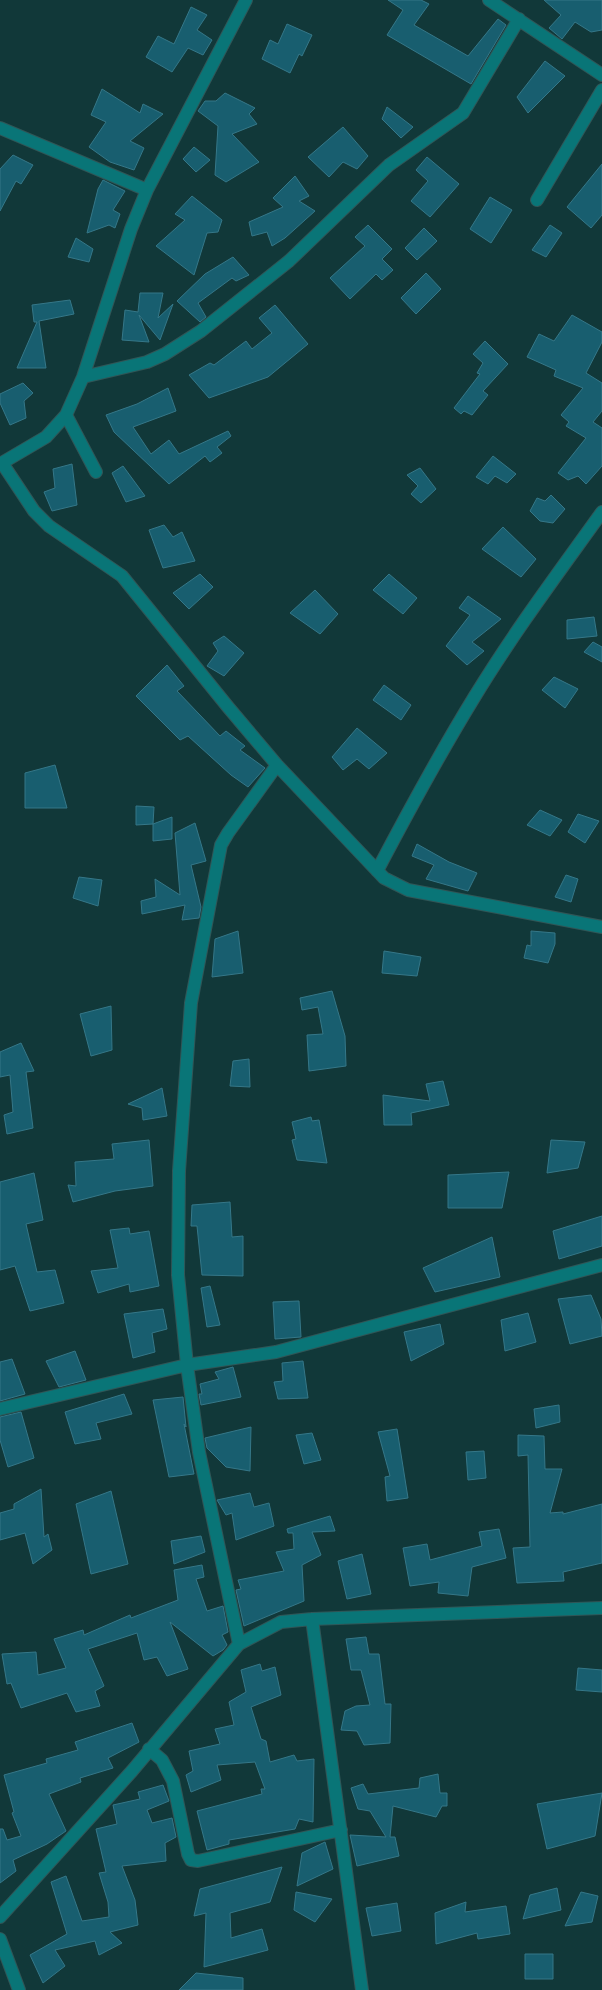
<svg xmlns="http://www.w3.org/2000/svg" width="602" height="1990" viewBox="0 0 602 1990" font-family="Rubik,sans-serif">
	<rect width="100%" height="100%" fill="#113839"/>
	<path fill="#185e6f" stroke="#357788" d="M388 0H421L429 4 414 25 468 56 498 19 506 25 471 84 387 35 403 10Z
		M544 0H602V30L591 32 575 22 562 39 549 28 561 15Z
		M191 7 207 15 197 30 212 40 203 55 188 48 172 72 146 57 158 36 174 44Z
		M287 24 312 35 302 56 299 54 290 73 262 59 270 40 278 44Z
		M545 61 565 76 528 113 517 97Z
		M102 89 140 113 143 104 163 114 130 141 144 148 134 170 110 162 89 147 106 122 91 115Z
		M225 93 255 108 249 114 257 124 232 134 259 162 226 182 215 175 218 126 198 111 205 101H216Z
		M387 107 413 127 401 138 382 119Z
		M343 127 368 156 357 169 343 162 329 177 308 157Z
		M194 147 210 160 196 172 183 159Z
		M13 155 33 165 21 184 16 181 0 211V169Z
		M427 157 459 184 430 217 411 201 428 181 416 170Z
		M602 164V215L591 228 567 207Z
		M295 176 309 196 299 201 315 211 285 238 272 246 267 232 252 236 249 222 283 207 273 198Z
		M103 180 125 191 113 210 120 214 115 228 109 225 87 233 98 189Z
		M192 196 222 220 218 232 207 233 194 275 156 246 185 220 175 214Z
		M490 197 512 210 491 243 470 229Z
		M368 225 392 249 382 259 393 270 382 280 376 274 350 299 330 278 365 246 355 237Z
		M550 225 562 233 546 257 532 250Z
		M424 228 437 241 417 260 405 248Z
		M76 238 93 249 89 262 68 257Z
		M233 257 249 275 236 281 232 278 198 303 206 317 200 322 177 301 205 274Z
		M426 273 441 289 416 314 401 298Z
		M140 293H163L158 318 173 304 160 340 139 315 149 342 122 340 125 310 138 312Z
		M70 300 74 314 39 321 46 368H17L37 322H34L32 305Z
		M275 305 308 344 268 377 209 398 189 375 210 363 214 365 246 341 252 349 272 333 259 318Z
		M572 315 602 332V342L586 373 602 383V411L593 422 602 428V466L586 484 578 476 568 480 558 473 586 438 566 426 569 422 561 415 583 388 554 376 556 370 527 357 539 334 554 341Z
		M485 341 508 364 483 391 488 395 472 415 464 411 461 414 454 408 480 374 477 373 483 363 473 354Z
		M23 383 33 393 24 401 26 418 10 425 0 403V394Z
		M168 388 176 411 133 427 151 454 169 440 179 454 228 431 231 436 217 447 222 453 210 462 205 456 169 484 114 432 106 415 137 404Z
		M493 456 516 474 507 483 495 476 488 484 476 477Z
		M72 464 77 505 52 511 44 492 55 488 53 469Z
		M123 466 145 496 126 502 112 473Z
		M420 468 436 489 421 503 411 494 418 486 407 475Z
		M551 495 565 509 553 523 540 521 530 511 537 498 545 501Z
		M164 525 173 537 182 532 195 561 163 568 149 530Z
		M503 527 536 559 521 577 482 549Z
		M200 574 213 587 189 609 173 593Z
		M389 574 417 598 403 614 373 590Z
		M315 590 338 614 320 634 290 613Z
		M468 596 501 619 472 642 484 651 467 665 446 646 470 615 459 608Z
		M594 617 597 636 567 639V620Z
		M224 636 244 653 224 676 207 666 218 651 213 643Z
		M593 642 602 647V662L584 652Z
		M167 665 184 686 177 691 220 736 226 731 245 746 240 750 265 768 248 787 231 775 188 736 180 740 136 696Z
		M554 677 578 689 565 708 542 690Z
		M384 685 411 705 401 720 373 700Z
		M357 728 387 753 369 769 357 759 343 770 332 757Z
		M55 765 67 808H25V773Z
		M136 806 154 807 153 824 136 825Z
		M540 810 562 820 550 836 527 825Z
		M578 814 599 821 585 843 568 832Z
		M172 817V839L153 841V824Z
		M195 823 206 861 191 865 201 907 199 918 182 920 185 905 142 914 141 901 156 897 155 879 180 895 175 833Z
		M417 844 449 862 477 873 468 891 426 879 434 865 412 856Z
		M566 875 578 879 571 902 555 897Z
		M79 877 102 880 98 906 73 898Z
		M238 931 243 973 212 977 215 939Z
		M531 931 555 933V944L548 963 524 958 527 945 531 946Z
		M384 951 421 957 417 976 382 973Z
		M332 991 345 1036 346 1066 309 1071 307 1035 323 1034 318 1007 302 1010 300 998Z
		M111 1006 112 1050 91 1056 80 1014Z
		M21 1043 34 1071 26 1072 33 1128 7 1134 4 1115 13 1112 10 1075 0 1077V1052Z
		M249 1059 250 1087 230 1086 233 1061Z
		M443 1081 449 1105 411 1113 412 1125H384L383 1095 430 1101 426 1084Z
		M162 1088 167 1116 143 1120 142 1108 128 1104Z
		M311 1117 312 1121 319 1120 327 1163 297 1160 292 1140 296 1139 292 1122Z
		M149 1140 153 1186 115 1191 73 1202 68 1185 76 1186 75 1162 114 1159 112 1144Z
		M551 1140 585 1142 578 1168 547 1173Z
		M509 1172 502 1208H448V1175Z
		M34 1173 43 1220 26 1224 37 1272 55 1270 64 1303 30 1311 15 1266 0 1270V1182Z
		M230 1202 232 1237 243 1236V1276L202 1275 197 1226H191L192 1205Z
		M602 1216V1246L559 1259 553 1231Z
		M129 1228 130 1234 149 1231 159 1286 130 1292 129 1284 98 1293 91 1271 118 1268 110 1230Z
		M492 1237 500 1277 435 1292 423 1268Z
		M210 1286 220 1325 207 1327 201 1288Z
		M591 1295 601 1319 602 1336 570 1344 558 1299Z
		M299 1301 301 1337 275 1339 273 1302Z
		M163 1309 167 1329 152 1333 155 1352 133 1358 124 1314Z
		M528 1313 536 1342 505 1351 501 1320Z
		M440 1324 444 1344 411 1361 404 1332Z
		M75 1351 86 1380 59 1387 46 1361Z
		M12 1359 25 1394 0 1401V1362Z
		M303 1361 308 1398 278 1399 274 1382 283 1381 282 1363Z
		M233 1367 241 1397 201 1405 199 1394H202L200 1384 219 1379 215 1372Z
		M124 1394 132 1414 96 1423 101 1439 75 1444 65 1412Z
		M183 1397 186 1427 184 1424 194 1474 169 1477 153 1400Z
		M559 1405 560 1422 536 1428 534 1409Z
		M21 1412 34 1458 8 1467 0 1440V1417Z
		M251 1427 250 1471 226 1467 207 1448 205 1438Z
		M397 1429 408 1498 387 1501 385 1477 390 1476 378 1432Z
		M312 1433 321 1460 304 1464 296 1435Z
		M518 1435 544 1436 545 1469H562L550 1513 563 1512V1514L602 1504V1563L563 1572 564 1581 517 1583 513 1548 530 1547 528 1455 518 1456Z
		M484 1451 486 1478 468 1480 466 1452Z
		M41 1489 44 1537 48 1534 52 1550 33 1564 25 1533 0 1540V1513L14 1509V1504Z
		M111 1491 128 1564 91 1574 76 1504Z
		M250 1493 254 1507 269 1503 274 1526 236 1540 232 1513 226 1515 217 1500Z
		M330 1516 335 1531 312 1532 321 1555 302 1565 304 1601 244 1626 236 1590 241 1589 238 1580 284 1571 276 1552 294 1549 293 1533H288L287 1529Z
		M499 1529 506 1558 472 1567 468 1596 438 1593 439 1582 410 1586 403 1548 427 1544 430 1560 482 1546 479 1532Z
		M201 1536 205 1552 174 1564 171 1541Z
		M362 1554 371 1594 347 1599 338 1561Z
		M202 1565 204 1577 196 1579 207 1611 223 1606 228 1632 222 1635 227 1645 223 1650 213 1656 170 1622 188 1669 167 1676 157 1657 144 1660 137 1633 88 1649 104 1686 95 1691 100 1706 76 1712 67 1693 21 1708 11 1683 7 1684 2 1654 36 1652 38 1675 66 1668 54 1639 83 1630 84 1635 130 1615 131 1618 178 1600 174 1570Z
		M366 1637 369 1654H379L385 1704H391L390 1743 364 1745 357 1731 341 1730 345 1711 356 1706 370 1705 361 1670H351L346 1639Z
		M260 1664 262 1671 275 1667 281 1695 251 1707 261 1739 266 1741 270 1762 294 1755 297 1761 314 1759 313 1822 299 1819 295 1829 229 1840V1844L207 1850 197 1811 262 1794 261 1789H265L255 1762 217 1765 221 1780 191 1792 186 1775 193 1771 189 1751 220 1744 215 1729 234 1725 229 1702 246 1692 241 1670Z
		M578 1668 602 1670V1692L576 1690Z
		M132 1723 139 1742 108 1758 113 1768 80 1778 81 1782 49 1794 66 1831 47 1844 13 1860 16 1871 0 1883V1829H3L7 1840 21 1836 12 1813 14 1812 4 1775 47 1763 46 1759 78 1750 75 1742Z
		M438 1774 440 1793H447V1806H442L436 1817 393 1806 390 1837H395L399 1856 357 1866 350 1835 386 1837 370 1811 358 1809 351 1788 363 1784 368 1794 419 1788 420 1778Z
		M163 1785 169 1801 147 1810 152 1823 172 1818 176 1837 165 1843 166 1861 122 1866 135 1900 138 1925 110 1932 122 1943 99 1955 95 1941 55 1950 65 1966 43 1983 30 1955 67 1934 51 1882 66 1876 82 1921 109 1917 108 1902 99 1873 106 1872 96 1829 117 1824 113 1805 140 1799 138 1792Z
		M602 1793 595 1836 547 1849 537 1804Z
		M325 1842 333 1869 297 1886 302 1853Z
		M282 1867 270 1902 230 1913 231 1938 262 1929 268 1950 204 1967 206 1913 194 1916 200 1889Z
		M557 1888 561 1910 523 1919 530 1895Z
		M296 1892 332 1899 315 1922 294 1910Z
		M581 1892 598 1896 592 1922 565 1926Z
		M466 1902 465 1912 506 1906 510 1934 478 1939 477 1933 436 1944 435 1913Z
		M397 1903 401 1931 372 1936 366 1908Z
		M525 1954H553V1979H525Z
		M196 1973 243 1978V1990H179Z"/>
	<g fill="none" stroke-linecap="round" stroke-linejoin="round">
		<g stroke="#305657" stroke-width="14">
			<path id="street" d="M489 0 602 75
				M0 128 147 190
				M537 200 602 90
				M83 377 147 362 165 354 201 331 289 261 389 165 463 113 519 19
				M66 415 96 472
				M2 463 34 511 49 526 122 576 228 707 277 765 384 878 408 890 602 927
				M0 464 46 437 66 415 83 377 131 229 147 190 246 0
				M377 871C408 812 440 753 475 696 514 632 559 572 602 512
				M0 1409 187 1365 178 1275 179 1171 191 1003 221 845 228 833 277 765
				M312 1619 362 1990
				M239 1644 199 1452 187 1365 276 1352 602 1265
				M149 1749 162 1760 173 1781 188 1854 191 1860 198 1861 341 1830
				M0 1917 132 1771 239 1644 281 1622 312 1619 602 1608
				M0 1939 19 1990"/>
		</g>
		<use href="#street" stroke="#097577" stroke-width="12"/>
	</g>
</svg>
